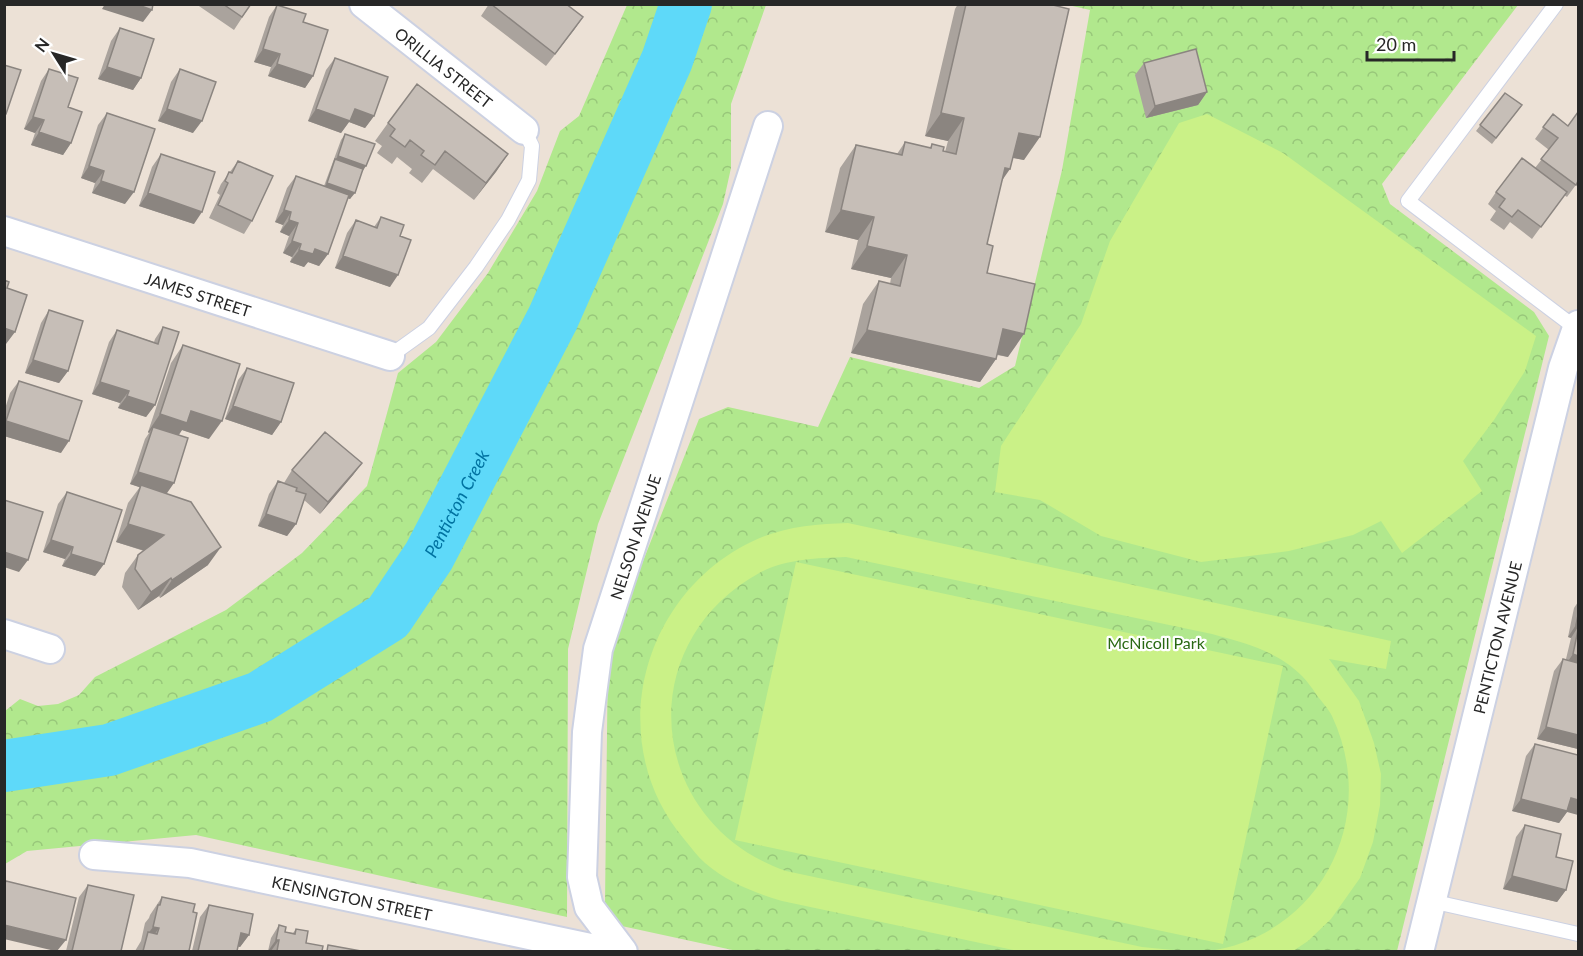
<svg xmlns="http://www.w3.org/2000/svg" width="1583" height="956" viewBox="0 0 1583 956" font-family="Lato,sans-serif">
	<defs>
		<pattern id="forest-crowns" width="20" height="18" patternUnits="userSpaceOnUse" patternTransform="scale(1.5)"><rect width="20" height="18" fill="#b1e88d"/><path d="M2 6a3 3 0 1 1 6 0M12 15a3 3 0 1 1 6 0" fill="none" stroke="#98c77a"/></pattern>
	</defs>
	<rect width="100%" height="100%" fill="#ece1d6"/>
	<path fill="url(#forest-crowns)" d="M627 5H766L731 104V168L723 204 598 524 568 649 567 917 196 835 27 851 5 864V711L20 699 38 706 58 704 79 695 95 677 226 610 302 553 367 486 398 373 436 342 488 273 537 191 560 131 579 116Z
		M1068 5H1518L1382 184 1390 204 1534 312 1549 336 1397 951H737L617 925 605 903 608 650 699 419 728 407 818 427 850 357 979 388 1015 366 1062 170 1090 10Z"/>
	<path fill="#caf187" d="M1207 114 1283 153 1536 336 1525 371 1494 420 1463 461 1482 491 1402 553 1381 521 1353 535 1289 551 1201 562 1101 536 1040 500 995 492 1001 446 1081 324 1110 241 1179 123Z
		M848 523 1391 641 1386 669 1329 659 1359 701 1374 743 1381 774 1380 805 1373 842 1360 878 1331 919 1308 941 1293 951H1209C1321 935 1380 818 1332 716 1328 708 1321 701 1316 694 1312 688 1307 681 1302 676 1277 651 1245 643 1212 634L846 557C817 558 787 559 761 572 629 643 647 823 786 871L1142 947 1183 951H1018L782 901C755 893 727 882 705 863 697 856 691 847 684 839 603 743 640 596 751 542 781 527 815 524 848 523Z
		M796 562 1283 666 1223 944 735 840Z"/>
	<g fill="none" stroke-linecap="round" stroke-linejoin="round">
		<path stroke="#5ed9f9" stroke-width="52" id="s1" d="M4 766 109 750 260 697 388 617 429 556 553 318 667 60 686 4"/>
		<g stroke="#ccd1e2" stroke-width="16">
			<path id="lane" d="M1556 4 1408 201 1577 329
				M390 356 429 328 476 267 508 220 529 180 532 146 524 130
				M1431 901 1578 934"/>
		</g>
		<g stroke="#ccd1e2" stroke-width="32">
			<g id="street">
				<path id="s2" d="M364 4 524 130"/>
				<path id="s3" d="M4 231 390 356"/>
				<path d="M4 634 50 649"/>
				<path id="s4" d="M94 855 190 863 609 952"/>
				<path id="s5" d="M623 952 589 907 582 877 587 732 598 649 768 126"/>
				<path id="s6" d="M1419 952 1563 368 1578 325"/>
			</g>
		</g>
		<use href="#lane" stroke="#fff" stroke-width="14"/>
		<use href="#street" stroke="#fff" stroke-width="28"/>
	</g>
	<path fill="#aaa39d" d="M196 4H251L234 30Z
		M489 4H566L583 17 546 66 481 16Z
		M958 4H1049L1024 160 1013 158 1002 181 987 244V273L1008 357 997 355 996 359 980 382 851 353 863 304 879 281 890 284 891 278 851 269 858 240 825 232 840 168 856 145 897 154 905 142 930 148 932 144 943 151 945 152 948 141 925 136 955 9Z
		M277 5 303 22 313 76 305 88 268 76 271 67 254 62 269 17Z
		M120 28 141 78 133 90 98 79 111 41Z
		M335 58 374 116 365 128 349 122 341 133 308 121 326 70Z
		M1144 63 1207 92 1198 105 1146 118 1135 75Z
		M49 69 68 107 71 143 63 155 31 145 35 133 24 129 41 81Z
		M180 69 193 133 158 121 171 82Z
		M1505 93 1522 105 1492 144 1476 131Z
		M107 113 125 204 92 193 95 183 81 178 98 125Z
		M1553 114 1578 182 1567 197 1564 195 1532 239 1510 222 1504 230 1490 220 1496 211 1488 204 1496 192 1535 168 1549 150 1535 139Z
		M388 123 508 154 474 200 433 169 422 183 409 173 412 169 397 157 392 164 377 153 382 146 375 141Z
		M345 134 362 172 350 199 347 198 328 254 319 266 308 262 304 267 290 262 292 257 283 253 289 236 280 232 283 225 275 222 287 188 296 176 324 186 341 140Z
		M161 154 194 224 139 206 152 167Z
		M238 161 252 221 244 234 209 218 220 195 217 193 221 184Z
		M381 217 400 236 390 287 335 268 347 233 356 220 374 227Z
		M49 310 68 371 59 383 25 373 41 323Z
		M163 327 155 405 146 417 118 408 120 403 92 394 109 342 117 330 154 342 155 339Z
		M183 345 209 439 182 430 179 435 166 494 208 565 160 598 159 596 138 610 122 587 125 573 138 555 144 551 116 542 128 503 140 487 130 484 145 439 149 433 148 432 171 363Z
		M247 368 281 422 272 435 225 419 238 380Z
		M19 381 61 453 4 436V412L10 393Z
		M362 463 353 475 320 514 304 500 296 524 287 536 258 526 269 494 278 481 285 484 284 483 292 470Z
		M67 492 104 564 95 576 62 566 65 559 43 552 58 504Z
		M1578 602V749L1537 739 1554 671 1563 659H1566L1571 638 1568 637 1574 608Z
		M1535 744 1567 812 1559 823 1512 811 1526 756Z
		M1525 825 1556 857 1566 890 1557 902 1503 889 1516 837Z
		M88 885 121 951H66L79 897Z
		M162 897 193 912 189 951H135L141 941 145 923 149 918 150 915Z
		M209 905 249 935 240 947 238 946 237 951H192L200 917Z
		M279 925 285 932 293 933 296 929 306 943 322 951H268L271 938Z"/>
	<path fill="#8b8580" d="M105 4H136L152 10 143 22 102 9Z
		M583 17 574 30 546 66 555 54Z
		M263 49 280 54 271 67 254 62Z
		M277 64 313 76 305 88 268 76Z
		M107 67 141 78 133 90 98 79Z
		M1207 92 1198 105 1146 118 1155 106Z
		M167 109 202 121 193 133 158 121Z
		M316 109H355L374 116 365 128 349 122 341 133 308 121Z
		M941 113 964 118 948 141 925 136Z
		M33 117 44 120 35 133 24 129Z
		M39 132 71 143 63 155 31 145Z
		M1019 133 1040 137 1024 160 1003 156Z
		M508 154 496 172 474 200 486 183Z
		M338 156 366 166 362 172 335 160Z
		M89 166 104 171 95 183 81 178Z
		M1005 168 1010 169 994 192Z
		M101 181 134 192 125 204 92 193Z
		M327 183 355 193 350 199 323 189Z
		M148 193 202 212 194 224 139 206Z
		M284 210 291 212 283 225 275 222Z
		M841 210 874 217 858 240 825 232Z
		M289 220 298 223 289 236 280 232Z
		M292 241 301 244 292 257 283 253Z
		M867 246 907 255 891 278 851 269Z
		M315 249 328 254 319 266 308 262 304 267 290 262 299 250Z
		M343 256 398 275 390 287 335 268Z
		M4 328 15 332 6 344H4Z
		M1003 329 1024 334 1008 357 987 352Z
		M867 330 996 359 980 382 851 353Z
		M33 360 68 371 59 383 25 373Z
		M100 382 129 391 120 403 92 394Z
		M127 396 155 405 146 417 118 408Z
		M233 406 281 422 272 435 225 419Z
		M191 411 222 421 209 439 182 430 174 441 153 427 149 433 148 432 160 414Z
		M6 421 69 441 61 453 4 436V424Z
		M362 463 353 475 320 514 328 502Z
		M138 472 174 483 165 496 130 484Z
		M266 514 296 524 287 536 258 526Z
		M128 524 164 535 152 553 116 542Z
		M51 540 73 547 65 559 43 552Z
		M221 547 208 565 160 598 172 580Z
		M4 552 28 560 19 572 4 567Z
		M71 554 104 564 95 576 62 566Z
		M171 578 159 596 138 610 151 592Z
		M1576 625H1578V627L1571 638 1568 637Z
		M1573 654 1578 656V670L1564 667Z
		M1546 727 1578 735V749L1537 739Z
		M1571 798 1578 800V815L1567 812 1559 823 1512 811 1521 799Z
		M1512 876 1566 890 1557 902 1503 889Z
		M4 925 66 940 57 951H55L4 939Z
		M153 927 159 928 146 946 147 935Z
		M241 933 249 935 240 947 232 945Z
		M276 940H279L271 951H268Z"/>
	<path fill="#c6beb7" stroke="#8b8580" stroke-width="1.5" d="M136 4H153L152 10Z
		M223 4H251L242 17Z
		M491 4H566L583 17 555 54Z
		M966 4H1049L1069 9 1040 137 1019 133 1010 169 1005 168 987 244 993 246 987 273 1035 284 1024 334 1003 329 996 359 867 330 879 281 900 286 907 255 867 246 874 217 841 210 856 145 902 155 905 142 931 148 932 144 944 147 943 151 956 154 964 118 941 113Z
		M277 5 306 14 303 22 328 30 313 76 277 64 280 54 263 49Z
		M120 28 154 39 141 78 107 67Z
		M1196 49 1207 92 1155 106 1144 63Z
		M335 58 388 77 374 116 355 109 350 121 316 109Z
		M4 65 21 70 6 114H4Z
		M49 69 78 78 68 107 82 112 71 143 39 132 44 120 33 117Z
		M180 69 216 82 202 121 167 109Z
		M417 84 508 154 486 183 445 151 435 165 421 155 424 151 410 140 405 147 390 136 395 129 388 123Z
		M1505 93 1522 105 1496 138 1480 125Z
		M1578 112V181L1576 185 1541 159 1558 138 1543 127 1553 114 1568 126Z
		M107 113 155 129 134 192 101 181 104 171 89 166Z
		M345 134 375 144 366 166 338 156Z
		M161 154 215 172 202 212 148 193Z
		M1522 158 1567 192 1541 227 1518 210 1512 217 1499 207 1505 199 1496 192Z
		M335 159 363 169 355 193 327 183Z
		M238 161 273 176 252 221 218 205 228 183 225 181 229 172 232 173Z
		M296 176 349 195 328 254 315 249 313 254 299 250 301 244 292 241 298 223 289 220 291 212 284 210Z
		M381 217 404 225 400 236 411 240 398 275 343 256 356 220 377 228Z
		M4 280 9 282 7 288 27 295 15 332 4 328Z
		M49 310 83 321 68 371 33 360Z
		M163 327 179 332 155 405 127 396 129 391 100 382 117 330 158 344Z
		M183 345 240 364 222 421 191 411 187 423 160 414Z
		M247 368 294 383 281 422 233 406Z
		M19 381 82 401 69 441 6 421Z
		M153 427 188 438 174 483 138 472Z
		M325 432 362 463 328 502 292 470Z
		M278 481 297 488 296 491 306 494 296 524 266 514Z
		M141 485 191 502 221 547 172 580 171 578 151 592 135 569 138 555 164 535 128 524Z
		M67 492 122 510 104 564 71 554 73 547 51 540Z
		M4 500 43 512 28 560 4 552Z
		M1578 615V625H1576Z
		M1578 630V656L1573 654Z
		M1563 659 1578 663V735L1546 727Z
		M1535 744 1578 755V800L1571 798 1567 811 1521 799Z
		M1525 825 1561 834 1556 857 1573 861 1566 890 1512 876Z
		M6 881 76 898 66 940 4 925V886Z
		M88 885 134 895 121 951H72Z
		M162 897 195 904 193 912 197 913 189 951H143L148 932 157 934 159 928 153 927 158 905H160Z
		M209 905 253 914 249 935 241 933 237 951H198Z
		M279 925 286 927 285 932 295 934 296 929 308 931 306 943 323 946 322 951H277L279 940H276Z
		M328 945 361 951H327Z"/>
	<g text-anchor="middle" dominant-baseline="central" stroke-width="4.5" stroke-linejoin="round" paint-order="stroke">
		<g font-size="16" fill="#272727" stroke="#fff">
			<text stroke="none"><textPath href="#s2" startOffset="102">ORILLIA STREET</textPath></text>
			<text stroke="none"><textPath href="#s3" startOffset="204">JAMES STREET</textPath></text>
			<text stroke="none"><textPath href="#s5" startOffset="434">NELSON AVENUE</textPath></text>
			<text stroke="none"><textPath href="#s6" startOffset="324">PENTICTON AVENUE</textPath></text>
			<text stroke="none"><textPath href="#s4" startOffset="262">KENSINGTON STREET</textPath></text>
		</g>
		<g font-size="16" fill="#296812" stroke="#fff">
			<text x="1156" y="642">McNicoll Park</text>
		</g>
		<g font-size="18" font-style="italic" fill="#0173a1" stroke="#fff">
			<text stroke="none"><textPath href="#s1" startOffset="550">Penticton Creek</textPath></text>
		</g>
	</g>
	<rect width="1583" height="956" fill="none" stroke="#272727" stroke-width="12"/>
	<g transform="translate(54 54) rotate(307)" stroke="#ffffff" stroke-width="4.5" paint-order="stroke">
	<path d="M0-4.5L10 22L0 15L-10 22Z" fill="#272727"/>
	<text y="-9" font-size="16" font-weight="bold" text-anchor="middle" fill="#272727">N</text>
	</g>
	<path d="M1367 51v9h87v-9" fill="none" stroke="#272727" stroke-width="3"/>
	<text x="1376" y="51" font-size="18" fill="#272727" stroke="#ffffff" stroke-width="4.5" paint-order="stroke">20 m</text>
</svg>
